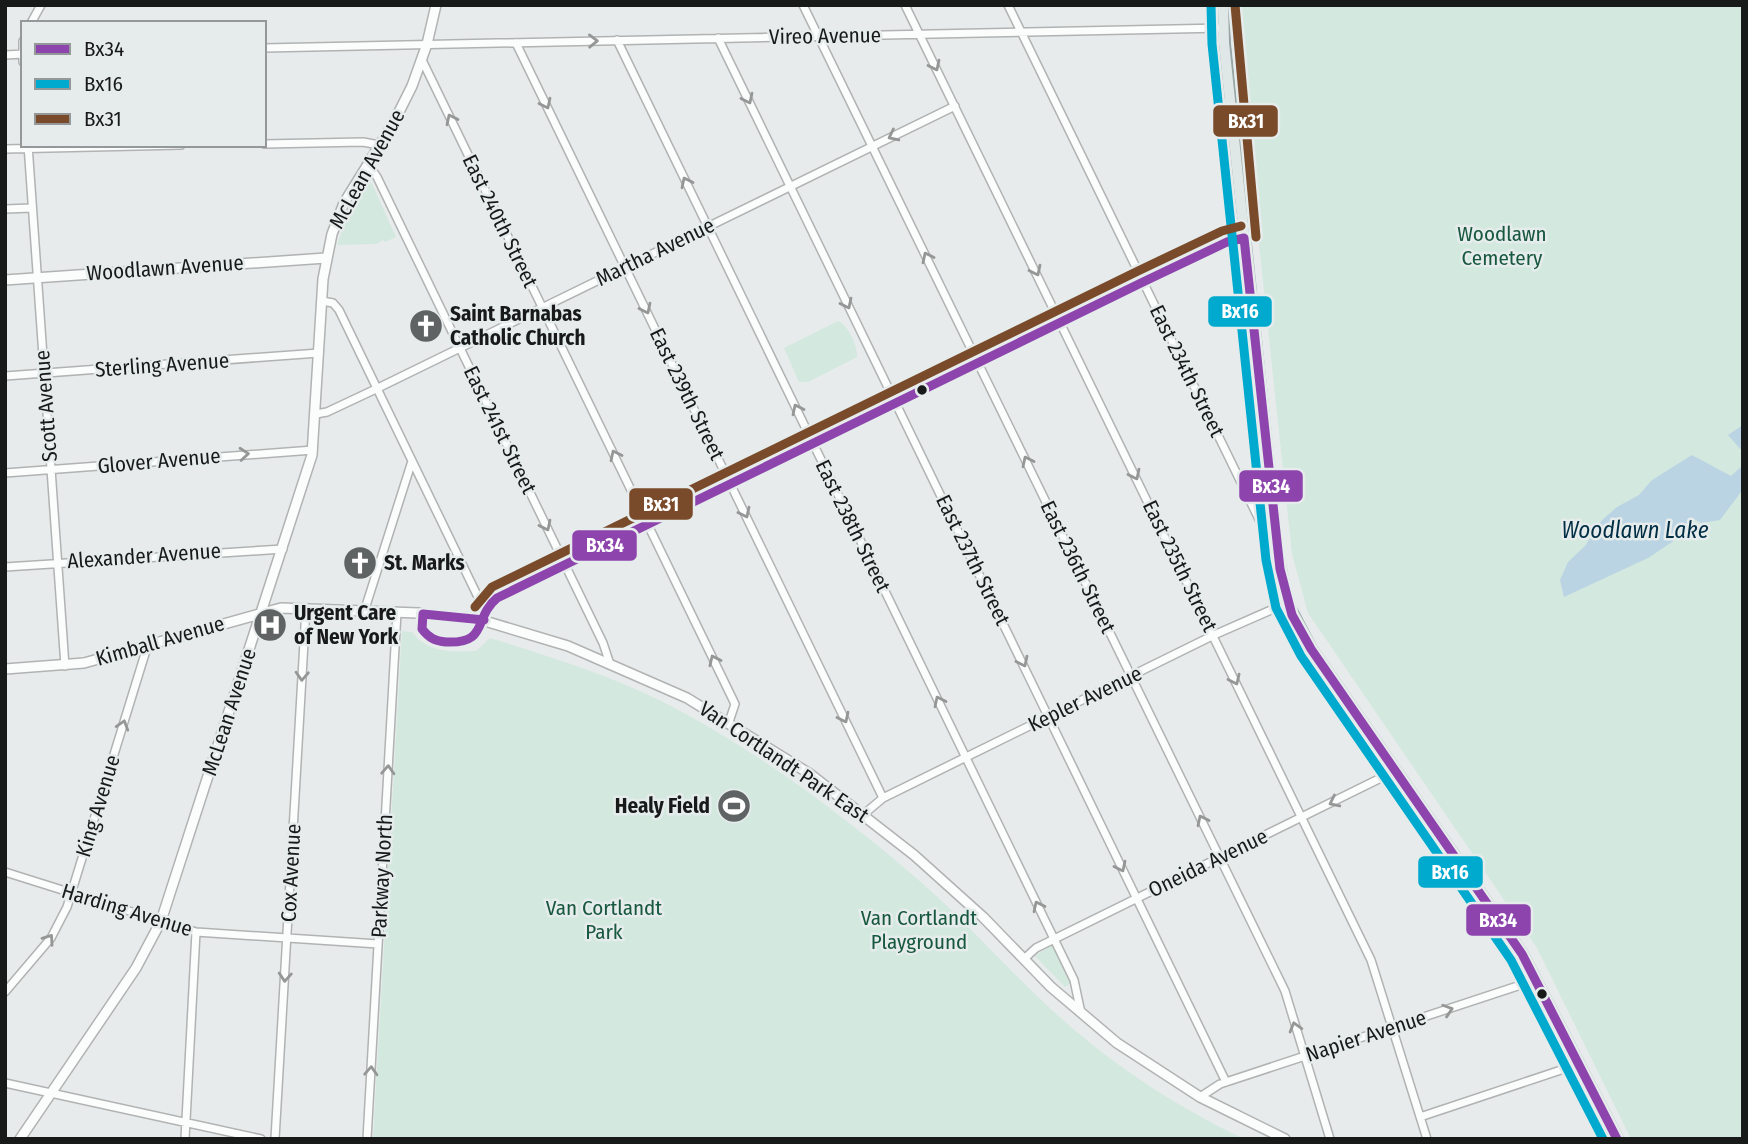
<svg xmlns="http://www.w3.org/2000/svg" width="1748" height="1144" viewBox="0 0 1748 1144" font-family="'Fira Sans Condensed',sans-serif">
	<rect width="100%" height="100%" fill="#e7ebeb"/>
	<path fill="#d3e8de" d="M1238 5H1743V1139H1631L1537 948 1308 613 1292 554 1238 46Z
		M369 177 396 237 385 242 383 240 376 244 337 245 349 211Z
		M838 321C848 325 858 346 857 357L808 382H799L784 348Z
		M402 631 412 632C427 653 452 652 476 651L490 638C548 656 608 675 663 702 752 747 848 818 923 884 972 927 1014 977 1063 1020 1117 1068 1179 1108 1244 1139H373Z
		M1054 943 1073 982 1065 987 1035 956Z"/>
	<path fill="#bbd4e3" d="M1743 425V452L1728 435Z
		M1692 455 1731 476 1743 465 1741 492 1720 520 1701 523 1694 519 1672 542 1648 558 1564 597 1560 580 1568 562 1585 546 1602 520 1617 507 1639 495 1652 480Z"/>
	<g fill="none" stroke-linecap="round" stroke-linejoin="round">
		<g stroke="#b1b3b3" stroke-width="10">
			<path id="minor" d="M803 5 1285 991 1330 1139
				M905 5 1371 960 1427 1139
				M1008 5 1275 552
				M31 23 41 5
				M718 38 1226 1082
				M617 40 1074 980 1081 1013
				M23 41V62
				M516 43 883 798
				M264 48 1223 28
				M5 55 23 54
				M422 60 735 704 729 722
				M264 144 363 142 379 145
				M28 145 65 666
				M5 149 181 145
				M368 164 377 177 603 643 609 661
				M5 209 32 208
				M322 301 333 303 339 310 478 597 483 616
				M5 376 319 353
				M316 414 327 412 378 388 955 106
				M5 473 313 450
				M5 567 283 549
				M364 612 412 461
				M484 620 489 604 497 598 1143 282 1227 242 1244 238
				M864 814 883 798 1214 635 1287 603
				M5 872 196 932 378 944
				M1024 959 1036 948 1395 771
				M5 992 51 938 67 907 148 644
				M5 1083 261 1139
				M1200 1097 1220 1084 1536 980
				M1420 1117 1579 1064
				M185 1139 196 932
				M275 1139 306 608
				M367 1139 397 612"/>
		</g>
		<g stroke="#b1b3b3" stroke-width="12">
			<path id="tertiary" d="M5 280 326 258
				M5 669 84 663 281 608 418 613 478 619 568 646 687 698 810 774 914 855 983 917 1051 987 1117 1043 1200 1097 1285 1139
				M20 1139 136 968 161 921 312 455 323 279 332 234 344 203 394 122 412 86 427 44 436 5"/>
		</g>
		<g stroke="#97a6a4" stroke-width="14">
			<path id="primary" d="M1223 5 1224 43 1278 559 1287 603 1311 649 1522 954 1617 1139"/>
		</g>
		<use href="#minor" stroke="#fbfcfc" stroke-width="7"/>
		<use href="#tertiary" stroke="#fbfcfc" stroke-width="9"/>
		<use href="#primary" stroke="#e0e8e7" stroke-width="10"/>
		<g stroke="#e6ecec" stroke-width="14">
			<path id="bus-1" d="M1244 238 1280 569 1292 615 1311 649 1522 954 1617 1139
				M423 614 422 629C429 638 435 641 446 642 489 644 473 618 497 598L1143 282 1227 242 1244 238
				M423 614 484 620"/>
		</g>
		<g stroke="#e6ecec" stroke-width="14">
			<path id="bus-2" d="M1211 5 1212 44 1266 560 1276 608 1301 656 1511 960 1603 1139"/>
		</g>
		<g stroke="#e6ecec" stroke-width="14">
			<path id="bus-3" d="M1235 5 1256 237
				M475 607 492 587 1138 271 1222 231 1241 226"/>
		</g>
		<use href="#bus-1" stroke="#8e44ad" stroke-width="9"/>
		<use href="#bus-2" stroke="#00a9ce" stroke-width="9"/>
		<use href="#bus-3" stroke="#7a4b2a" stroke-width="9"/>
	</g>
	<defs><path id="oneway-chevron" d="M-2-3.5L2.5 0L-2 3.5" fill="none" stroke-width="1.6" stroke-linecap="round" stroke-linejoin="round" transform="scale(1.75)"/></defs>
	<g stroke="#959696">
		<use href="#oneway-chevron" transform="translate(593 41) rotate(-1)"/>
		<use href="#oneway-chevron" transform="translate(935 66) rotate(64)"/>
		<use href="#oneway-chevron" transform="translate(748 99) rotate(64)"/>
		<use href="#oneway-chevron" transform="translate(546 104) rotate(64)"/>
		<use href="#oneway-chevron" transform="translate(451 119) rotate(-116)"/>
		<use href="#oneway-chevron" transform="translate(893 136) rotate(154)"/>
		<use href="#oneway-chevron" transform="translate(686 182) rotate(-116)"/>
		<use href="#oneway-chevron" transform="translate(927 257) rotate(-116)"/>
		<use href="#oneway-chevron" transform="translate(1036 271) rotate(64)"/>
		<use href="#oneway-chevron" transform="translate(847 304) rotate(64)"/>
		<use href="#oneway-chevron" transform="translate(646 309) rotate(64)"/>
		<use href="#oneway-chevron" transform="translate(797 409) rotate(-116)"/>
		<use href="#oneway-chevron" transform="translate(244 454) rotate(-5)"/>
		<use href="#oneway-chevron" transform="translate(615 455) rotate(-116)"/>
		<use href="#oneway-chevron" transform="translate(1027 461) rotate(-116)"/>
		<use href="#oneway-chevron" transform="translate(1135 475) rotate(64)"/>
		<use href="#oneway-chevron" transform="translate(745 513) rotate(64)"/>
		<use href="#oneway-chevron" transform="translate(546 526) rotate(64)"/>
		<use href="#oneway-chevron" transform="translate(714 660) rotate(-115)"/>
		<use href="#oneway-chevron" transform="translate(1023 662) rotate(64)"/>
		<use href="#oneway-chevron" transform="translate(302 676) rotate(93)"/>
		<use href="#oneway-chevron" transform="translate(1235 680) rotate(65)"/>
		<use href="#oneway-chevron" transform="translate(939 701) rotate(-116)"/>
		<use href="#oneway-chevron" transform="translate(844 718) rotate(64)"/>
		<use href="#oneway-chevron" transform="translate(123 725) rotate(-73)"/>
		<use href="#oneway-chevron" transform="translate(388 770) rotate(-87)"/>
		<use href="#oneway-chevron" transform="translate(1334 802) rotate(154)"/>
		<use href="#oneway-chevron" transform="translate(1202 820) rotate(-116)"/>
		<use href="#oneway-chevron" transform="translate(1121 867) rotate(64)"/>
		<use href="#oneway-chevron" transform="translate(1038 906) rotate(-116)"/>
		<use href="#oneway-chevron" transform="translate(49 939) rotate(-55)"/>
		<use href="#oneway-chevron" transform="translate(285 977) rotate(94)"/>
		<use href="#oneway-chevron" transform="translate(1448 1010) rotate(-18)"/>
		<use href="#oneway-chevron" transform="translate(1295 1027) rotate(-106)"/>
		<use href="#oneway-chevron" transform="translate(371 1071) rotate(-87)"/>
	</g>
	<defs>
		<g id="church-disc" transform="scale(1.75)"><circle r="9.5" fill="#606363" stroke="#e6ecec"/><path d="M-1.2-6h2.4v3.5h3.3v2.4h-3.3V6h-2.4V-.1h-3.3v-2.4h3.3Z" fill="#fff"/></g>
		<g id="hospital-disc" transform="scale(1.75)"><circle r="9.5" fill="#606363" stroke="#e6ecec"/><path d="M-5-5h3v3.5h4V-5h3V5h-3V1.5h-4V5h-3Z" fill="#fff"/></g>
		<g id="stadium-disc" transform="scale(1.75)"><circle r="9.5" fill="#606363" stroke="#e6ecec"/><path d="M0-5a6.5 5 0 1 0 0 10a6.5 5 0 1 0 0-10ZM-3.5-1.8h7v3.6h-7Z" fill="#fff"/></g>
	</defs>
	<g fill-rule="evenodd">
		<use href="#church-disc" x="426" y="326"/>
		<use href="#church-disc" x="360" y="563"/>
		<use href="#hospital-disc" x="270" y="625"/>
		<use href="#stadium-disc" x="734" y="806"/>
	</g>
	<g fill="#181a1a" stroke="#e6ecec" stroke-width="2.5">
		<circle cx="922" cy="390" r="6"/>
		<circle cx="1542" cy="994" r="6"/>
	</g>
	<g text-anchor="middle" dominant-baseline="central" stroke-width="5" stroke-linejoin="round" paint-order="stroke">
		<g font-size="21" fill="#181a1a" stroke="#e6ecec">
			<text transform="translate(825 36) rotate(-1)">Vireo Avenue</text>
			<text transform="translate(367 169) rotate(-61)">McLean Avenue</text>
			<text transform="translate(500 221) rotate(64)">East 240th Street</text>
			<text transform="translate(655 252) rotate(-26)">Martha Avenue</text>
			<text transform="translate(165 268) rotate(-4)">Woodlawn Avenue</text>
			<text transform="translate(162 365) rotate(-4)">Sterling Avenue</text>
			<text transform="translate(1187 371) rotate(64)">East 234th Street</text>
			<text transform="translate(687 394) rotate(64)">East 239th Street</text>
			<text transform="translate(46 406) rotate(-94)">Scott Avenue</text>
			<text transform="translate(500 430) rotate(64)">East 241st Street</text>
			<text transform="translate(159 461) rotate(-5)">Glover Avenue</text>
			<text transform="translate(853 526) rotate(64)">East 238th Street</text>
			<text transform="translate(144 556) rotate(-4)">Alexander Avenue</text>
			<text transform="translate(973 560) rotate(64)">East 237th Street</text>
			<text transform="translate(1180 566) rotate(64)">East 235th Street</text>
			<text transform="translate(1078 567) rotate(64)">East 236th Street</text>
			<text transform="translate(160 641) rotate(-16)">Kimball Avenue</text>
			<text transform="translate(1085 699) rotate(-26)">Kepler Avenue</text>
			<text transform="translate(229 712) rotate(-72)">McLean Avenue</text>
			<text transform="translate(784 762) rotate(34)">Van Cortlandt Park East</text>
			<text transform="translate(98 806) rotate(-73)">King Avenue</text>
			<text transform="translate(1208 863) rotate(-26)">Oneida Avenue</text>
			<text transform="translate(291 873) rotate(-87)">Cox Avenue</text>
			<text transform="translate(382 876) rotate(-87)">Parkway North</text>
			<text transform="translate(127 910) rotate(17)">Harding Avenue</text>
			<text transform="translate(1366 1036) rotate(-18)">Napier Avenue</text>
		</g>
		<g font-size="21" fill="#17583f" stroke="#e6ecec">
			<text x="1502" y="234">Woodlawn<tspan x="1502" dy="24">Cemetery</tspan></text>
			<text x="604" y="908">Van Cortlandt<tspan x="604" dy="24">Park</tspan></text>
			<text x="919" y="918">Van Cortlandt<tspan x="919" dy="24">Playground</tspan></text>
		</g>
		<g font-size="21" font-weight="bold" fill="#181a1a" stroke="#e6ecec" text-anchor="start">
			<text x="450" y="314">Saint Barnabas<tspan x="450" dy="24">Catholic Church</tspan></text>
			<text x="384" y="563">St. Marks</text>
			<text x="294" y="613">Urgent Care<tspan x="294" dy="24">of New York</tspan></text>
			<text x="710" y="806" text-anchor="end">Healy Field</text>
		</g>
		<g font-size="23" font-style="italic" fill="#002e45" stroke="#e6ecec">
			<text x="1635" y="530">Woodlawn Lake</text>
		</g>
	</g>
	<g stroke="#e6ecec" stroke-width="2.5">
		<rect x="1212" y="104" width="67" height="34" rx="7" fill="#7a4b2a"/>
		<rect x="1207" y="295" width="66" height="33" rx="7" fill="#00a9ce"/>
		<rect x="1238" y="469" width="66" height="34" rx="7" fill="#8e44ad"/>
		<rect x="628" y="487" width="66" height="34" rx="7" fill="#7a4b2a"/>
		<rect x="571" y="529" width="67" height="33" rx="7" fill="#8e44ad"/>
		<rect x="1417" y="855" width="67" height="34" rx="7" fill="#00a9ce"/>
		<rect x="1465" y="903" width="67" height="34" rx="7" fill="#8e44ad"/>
	</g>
	<g font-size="19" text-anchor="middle" font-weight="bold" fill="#fff">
		<text x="1246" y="128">Bx31</text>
		<text x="1240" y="318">Bx16</text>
		<text x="1271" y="493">Bx34</text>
		<text x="661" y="511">Bx31</text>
		<text x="605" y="552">Bx34</text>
		<text x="1450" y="879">Bx16</text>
		<text x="1498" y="927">Bx34</text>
	</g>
	<rect width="1748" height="1144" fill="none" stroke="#181a1a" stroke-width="14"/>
	<rect x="21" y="21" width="245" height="126" fill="#e6ecec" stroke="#949898" stroke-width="2"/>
	<rect x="35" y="44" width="35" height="10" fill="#8e44ad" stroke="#949898" stroke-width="2"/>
	<text x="84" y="56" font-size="21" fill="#181a1a">Bx34</text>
	<rect x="35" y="79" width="35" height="10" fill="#00a9ce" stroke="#949898" stroke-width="2"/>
	<text x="84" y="91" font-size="21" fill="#181a1a">Bx16</text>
	<rect x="35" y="114" width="35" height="10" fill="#7a4b2a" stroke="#949898" stroke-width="2"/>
	<text x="84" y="126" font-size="21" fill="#181a1a">Bx31</text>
</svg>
